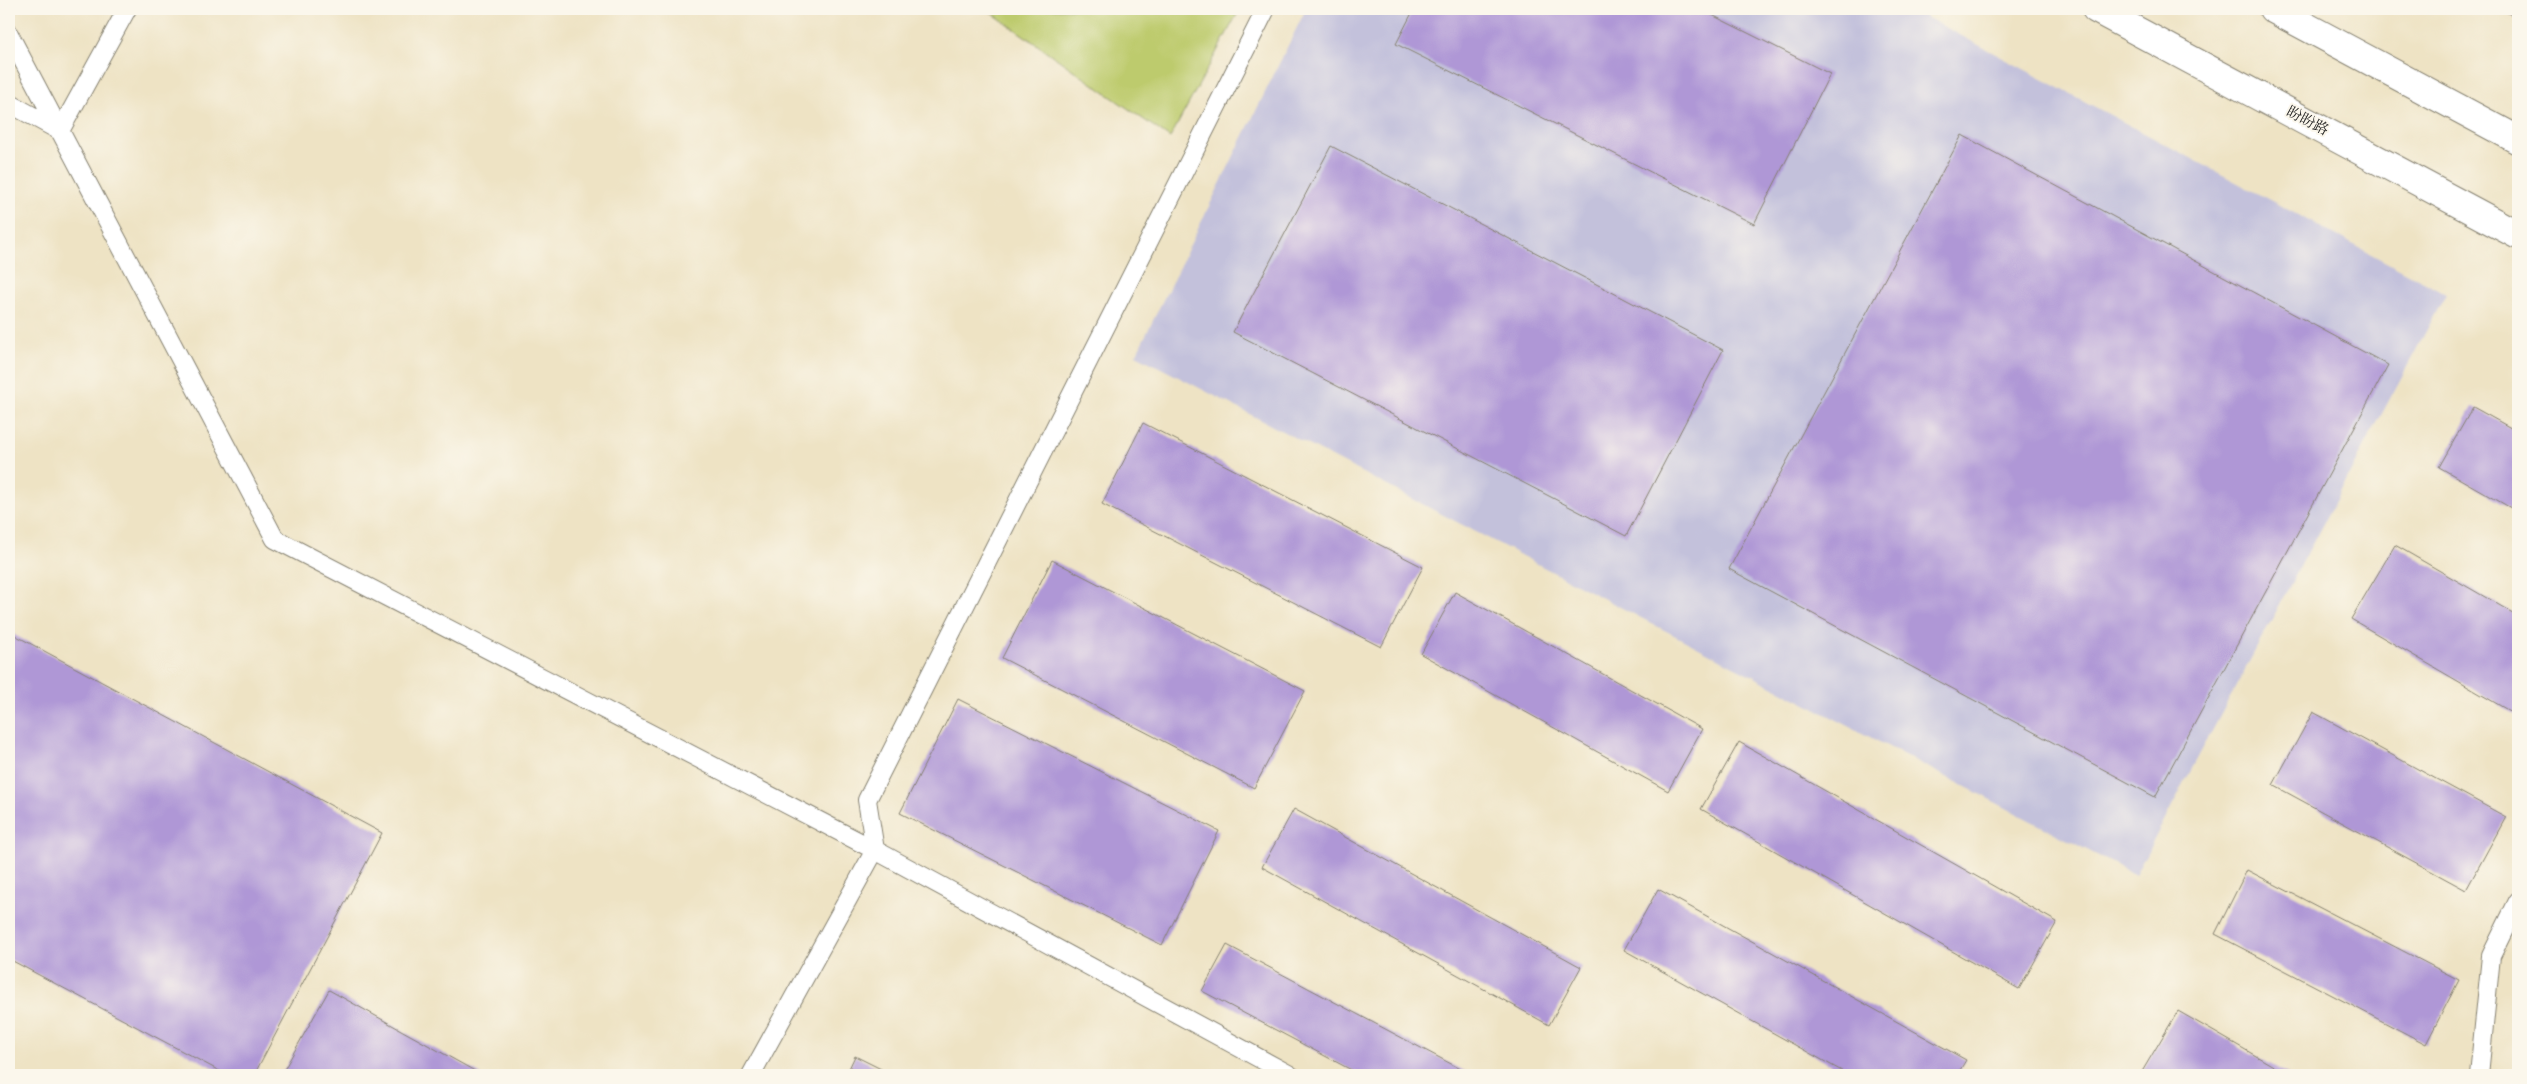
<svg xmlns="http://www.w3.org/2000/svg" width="2527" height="1084" viewBox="0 0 2527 1084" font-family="Vollkorn,'Noto Serif SC',serif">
	<rect width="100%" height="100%" fill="#fbf7ec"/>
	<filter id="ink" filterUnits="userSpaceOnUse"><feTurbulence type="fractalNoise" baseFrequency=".02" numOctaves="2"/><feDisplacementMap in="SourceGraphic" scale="10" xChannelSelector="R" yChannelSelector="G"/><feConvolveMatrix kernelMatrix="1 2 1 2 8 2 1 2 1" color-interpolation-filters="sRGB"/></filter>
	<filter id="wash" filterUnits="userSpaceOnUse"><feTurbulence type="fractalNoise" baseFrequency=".0096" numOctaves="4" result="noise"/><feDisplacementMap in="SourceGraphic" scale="20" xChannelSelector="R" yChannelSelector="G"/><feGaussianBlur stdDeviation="1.12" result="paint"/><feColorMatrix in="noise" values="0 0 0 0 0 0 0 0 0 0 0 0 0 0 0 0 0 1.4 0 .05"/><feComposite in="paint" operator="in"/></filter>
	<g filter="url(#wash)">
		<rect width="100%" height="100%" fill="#eee3c4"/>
		<path fill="#c3c1db" d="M1306 9H1911L2446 294 2135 875 1136 355Z"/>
		<path fill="#bdcb6d" stroke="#6c7444" d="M986 9H1240L1170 138Z"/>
		<g id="blocks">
			<path fill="#af97d6" d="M1414 9H1700L1830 74 1754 224 1396 44Z
				M2500 9H2518V18Z
				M1962 135 2388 365 2155 797 1729 569Z
				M1331 146 1723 350 1626 536 1233 332Z
				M2473 407 2518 432V512L2439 467Z
				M1143 423 1423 567 1381 647 1102 504Z
				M2395 545 2518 616V716L2351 619Z
				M1052 560 1305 691 1254 788 1002 658Z
				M1455 592 1702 729 1668 791 1421 654Z
				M9 632 382 833 254 1075H227L9 959Z
				M958 699 1219 831 1162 945 900 813Z
				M2313 712 2506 817 2466 890 2273 785Z
				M1739 742 2057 922 2019 989 1701 809Z
				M1294 809 1581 967 1549 1025 1262 867Z
				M2247 870 2459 980 2426 1044 2215 934Z
				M1658 889 1966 1060 1957 1075H1849L1624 950Z
				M1227 945 1472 1075H1361L1202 991Z
				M329 990 482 1075H281Z
				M2178 1011 2289 1075H2140Z
				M855 1056 893 1075H846Z"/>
		</g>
	</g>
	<g filter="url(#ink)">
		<use href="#blocks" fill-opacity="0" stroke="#858070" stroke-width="1"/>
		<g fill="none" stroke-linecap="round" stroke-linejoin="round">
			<g stroke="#858070" stroke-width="20">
				<path id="lane" d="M1266 9 867 800 875 850 1290 1075
					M9 34 275 539 875 850 751 1075
					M9 103 60 131 127 9
					M2479 1075 2491 956 2518 901"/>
			</g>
			<g stroke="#858070" stroke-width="30">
				<path id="primary" d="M2096 9 2518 235
					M2273 9 2518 140"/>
			</g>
			<use href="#lane" stroke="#fff" stroke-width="18"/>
			<use href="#primary" stroke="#fff" stroke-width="28"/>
		</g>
	</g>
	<g text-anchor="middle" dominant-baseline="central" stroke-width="4" stroke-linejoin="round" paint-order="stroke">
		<g font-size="15" fill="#1c1c1c" stroke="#fbf7ec">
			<text transform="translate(2307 122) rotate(28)">盼盼路</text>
		</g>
	</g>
	<rect width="2527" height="1084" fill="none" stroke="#fbf7ec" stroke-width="30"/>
</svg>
